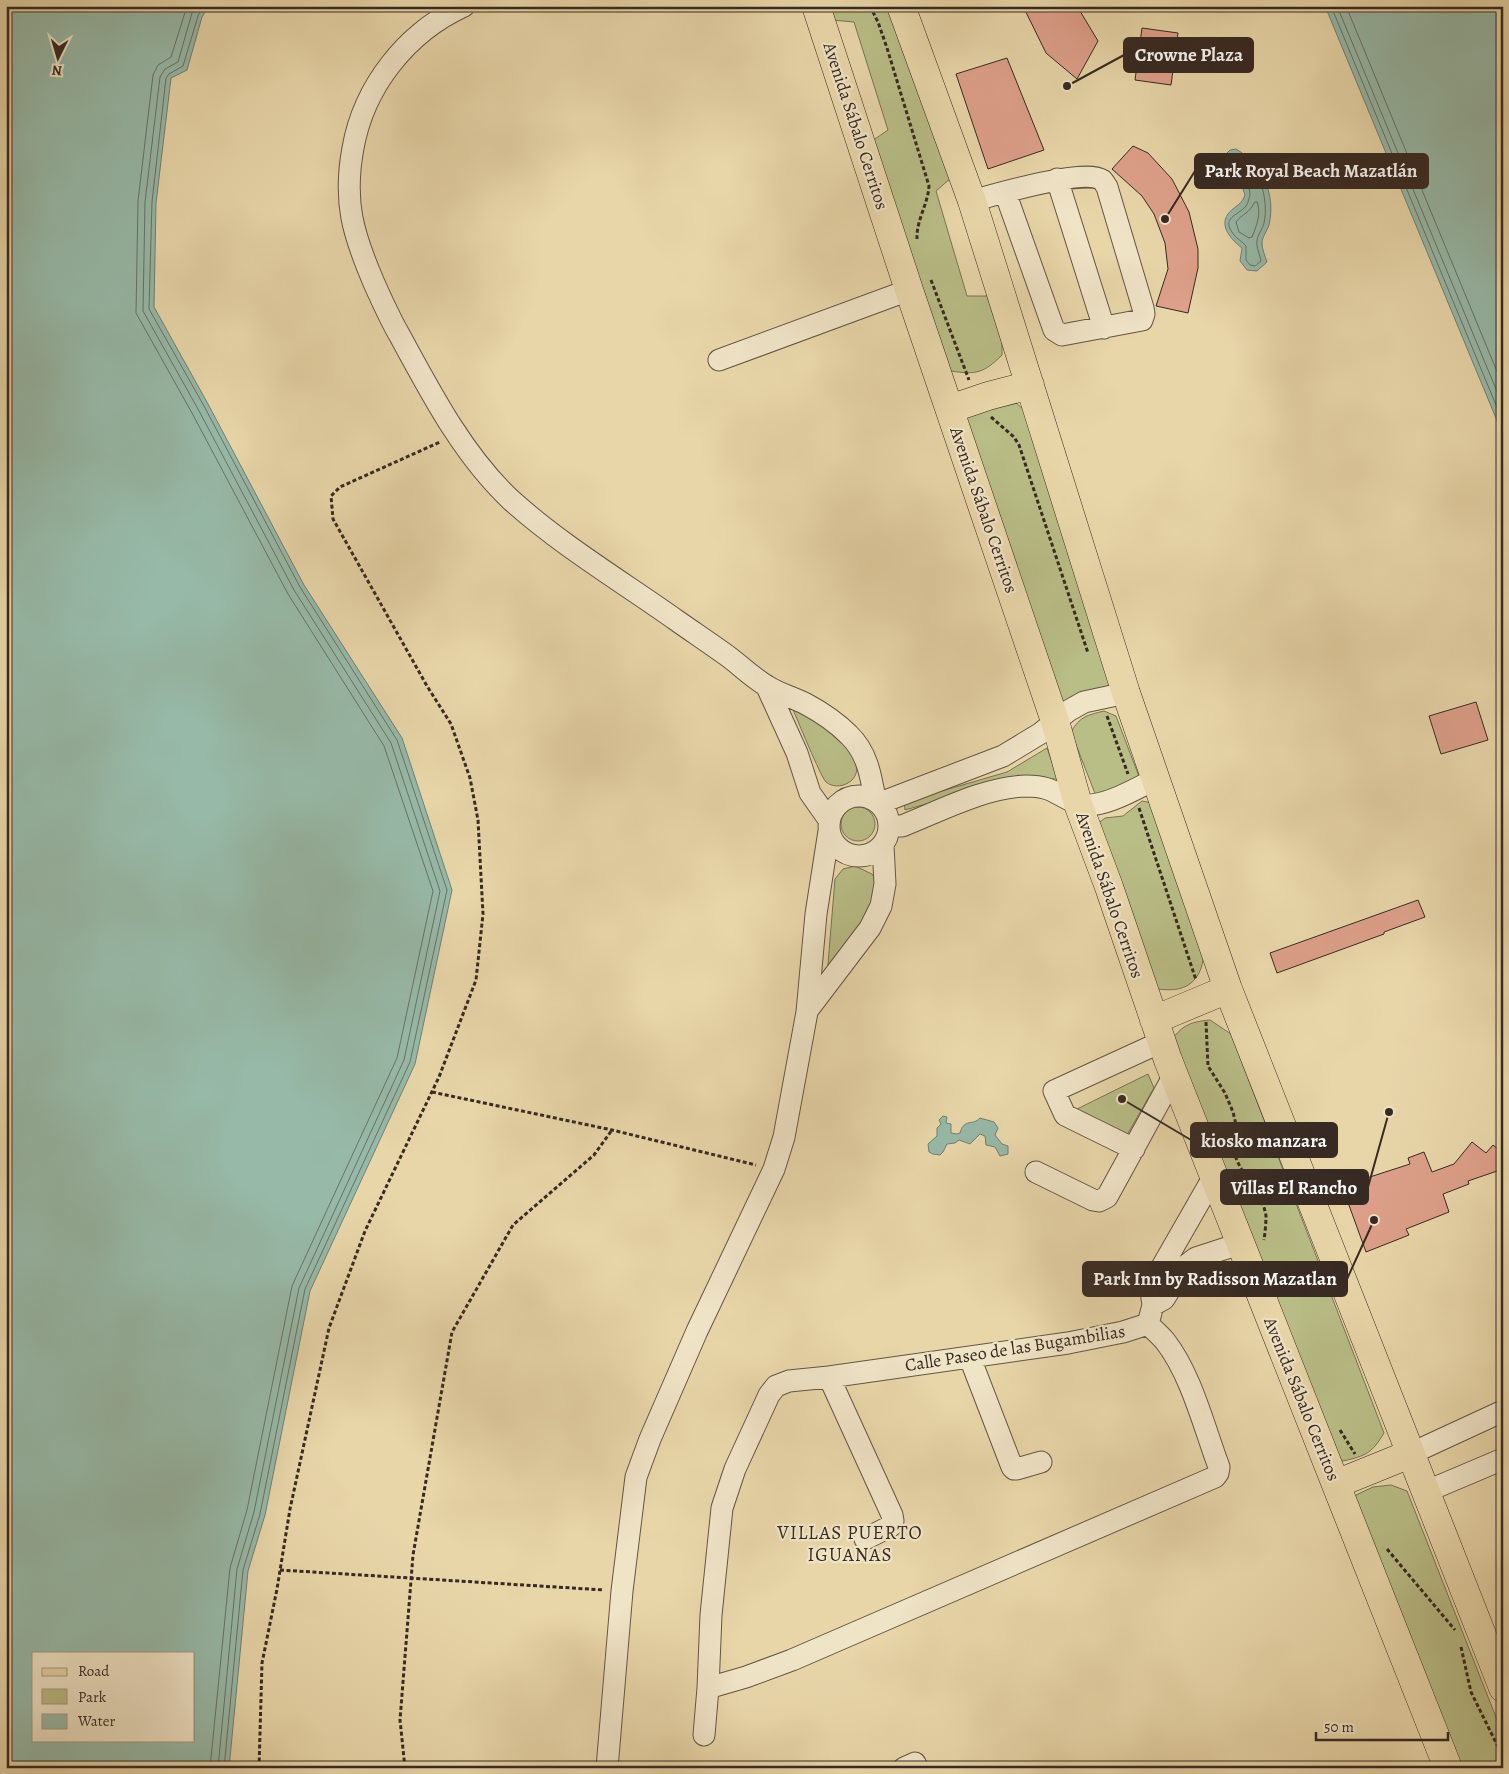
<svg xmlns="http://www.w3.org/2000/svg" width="1509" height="1774" viewBox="0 0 1509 1774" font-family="Alegreya,serif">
	<rect width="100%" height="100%" fill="#e8d6a9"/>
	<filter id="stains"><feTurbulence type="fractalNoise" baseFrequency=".004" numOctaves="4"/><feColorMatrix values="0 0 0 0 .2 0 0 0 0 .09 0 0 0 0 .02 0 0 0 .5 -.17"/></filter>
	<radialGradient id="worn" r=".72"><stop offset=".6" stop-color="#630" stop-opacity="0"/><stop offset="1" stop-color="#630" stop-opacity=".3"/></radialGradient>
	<path fill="#b9bd86" stroke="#787454" d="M828 6H894L951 178 936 191 967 296H987L1002 342V355C984 373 976 375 951 371L872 141 888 130 854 22 832 20Z
		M1015 402 1024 410 1114 682 1107 689 1068 702 1057 699 965 422 969 415Z
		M791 705 825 726 856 752C857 764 860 776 848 783 841 787 832 787 826 782 821 778 796 716 791 705Z
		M1104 711 1116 716 1140 779 1096 796 1071 732C1080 716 1088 715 1104 711Z
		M1047 748 1058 779H1013L905 810 904 802 1007 772Z
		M1142 801 1153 803 1204 954C1203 960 1202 968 1199 973 1190 990 1174 991 1158 989L1096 825 1105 818 1123 816Z
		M841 824a17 17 0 1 1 34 0a17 17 0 1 1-34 0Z
		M855 866 872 874 877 882 870 915 827 976 835 879 843 869Z
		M1210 1020 1231 1034 1384 1433C1372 1453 1366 1456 1343 1461L1331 1452 1169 1043C1182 1026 1188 1022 1210 1020Z
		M1148 1074 1154 1088 1127 1135 1073 1111Z
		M1391 1485 1407 1491 1503 1735V1768H1451L1350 1511 1356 1495 1373 1487Z"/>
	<path fill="#97b9a8" stroke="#718073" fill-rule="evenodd" d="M6 6H209L202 17 187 70 171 78 156 203 154 307 208 404 304 585 402 738 452 890 415 1064 310 1291 265 1515 248 1571 229 1768H6ZM34 1653H194V1740H34Z
		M1325 6H1503V435Z
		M1236 149C1263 165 1276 195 1269 225 1267 231 1262 237 1262 243 1262 249 1265 256 1267 262L1257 271 1247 270 1240 261 1242 248C1229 238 1216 222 1233 209 1239 204 1242 203 1245 195L1242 186 1228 176 1223 166 1224 156 1230 150Z
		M943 1116 947 1117 946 1123 951 1124V1133L957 1134 960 1133C964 1118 973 1126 980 1118L994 1122 998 1128 995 1135 1002 1144 1008 1146V1154L1000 1156 995 1147 986 1145 985 1136 980 1134 970 1144 959 1140 955 1143 947 1144 943 1152 940 1155 933 1154 929 1152 928 1144 937 1136V1128L941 1124 939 1120Z"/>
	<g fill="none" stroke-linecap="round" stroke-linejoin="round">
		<path stroke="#677266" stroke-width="1" d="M187 6 171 57 158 65 153 75 138 201 136 313 192 413 288 594 384 746 433 891 397 1058 292 1286 247 1510 230 1568 210 1768
			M196 6 192 13 178 62 165 69 160 77 145 202 143 311 198 409 294 590 391 743 440 891 404 1060 299 1288 254 1512 237 1569 218 1768
			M203 6 198 16 183 66 169 74 166 78 152 202 149 309 204 406 300 587 397 740 447 890 410 1062 305 1289 260 1514 243 1570 224 1768
			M1331 6 1503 422
			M1337 6 1503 406
			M1346 6 1503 386
			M1233 155C1260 161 1269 200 1264 223 1263 229 1257 235 1257 241 1256 247 1260 255 1261 261L1255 266 1250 265 1246 260V246C1243 242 1237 239 1234 235 1220 217 1238 216 1246 206 1248 204 1249 198 1250 195 1250 191 1249 186 1246 183 1240 174 1218 169 1233 155Z
			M1257 202C1262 213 1256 227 1252 237L1249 238 1239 232 1236 222C1242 214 1250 213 1254 203Z"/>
	</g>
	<path fill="#dda08a" stroke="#372a23" d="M1023 6H1077L1098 41 1077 79 1046 53Z
		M1142 28 1178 33 1171 85 1135 80Z
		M1007 58 1044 150 988 169 956 74Z
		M1133 146 1148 153 1172 179 1189 212 1198 249V268L1188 313 1156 306 1168 269 1165 243 1154 214 1142 196 1112 169Z
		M1476 702 1488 740 1441 754 1429 716Z
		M1418 900 1425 917 1384 932V934L1277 973 1270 953Z
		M1472 1142 1486 1153 1493 1145 1503 1153V1169L1468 1181 1469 1184 1443 1194 1449 1212 1406 1229 1409 1235 1366 1252 1342 1186 1410 1164 1408 1158 1424 1152 1432 1172 1454 1164Z"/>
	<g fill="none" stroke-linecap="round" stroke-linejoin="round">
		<g stroke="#635544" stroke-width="23">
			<path id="minor" d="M464 6C407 32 364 86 353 148 343 202 353 234 374 283 382 301 390 319 400 336 431 393 463 455 511 500 561 545 621 581 676 620 693 632 711 644 729 657 741 666 753 678 767 686 779 694 793 697 806 704 821 712 837 723 849 735 867 752 871 776 875 799
				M1057 179 1104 328
				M972 201C994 195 1085 168 1102 180 1104 182 1105 184 1107 187L1143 308 1144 314 1142 320 1062 335 1054 330 1005 192
				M719 360 909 290
				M767 687 797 753 810 793 829 820
				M829 826a30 30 0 1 1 60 0a30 30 0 1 1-60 0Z
				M880 803 1003 756 1041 733 1068 711 1084 702 1126 693
				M890 826H902C940 811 985 787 1026 786 1052 786 1055 794 1076 803 1097 812 1136 789 1155 779
				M807 1011 870 928 881 906 885 884 883 845
				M1134 1149 1065 1115 1054 1091 1161 1042
				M1036 1172 1093 1200 1099 1201 1107 1197 1174 1075
				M1153 1305 1164 1299 1184 1267 1196 1258 1239 1244
				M1148 1324 1153 1305 1151 1291 1155 1279 1214 1176
				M970 1358 1012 1467 1014 1469H1017L1041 1462
				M829 1377 892 1515 893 1521 891 1526 865 1539
				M1410 1454 1503 1411
				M1425 1492 1503 1459
				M708 1688 746 1677 792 1660 1215 1477 1218 1473 1219 1467C1204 1427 1191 1374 1165 1341 1160 1335 1154 1330 1148 1324
				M704 1735 708 1688 711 1615 722 1508 735 1469 769 1395 776 1386 789 1381 829 1377 1068 1343 1123 1332 1148 1324
				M607 1768 622 1591 636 1477 650 1439 697 1331 774 1169 784 1137 807 1012 816 914 829 831
				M904 1768 915 1763 917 1768"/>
		</g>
		<g stroke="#372a23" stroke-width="29">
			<path id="major" d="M816 6 909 290 1055 721 1078 804 1109 887 1168 1060 1448 1768
				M901 6 972 201 1126 693 1228 989 1503 1688
				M950 409 988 396 1030 385
				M1154 1020 1228 989
				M1336 1484 1410 1454"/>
		</g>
		<path stroke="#372a23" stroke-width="3" stroke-dasharray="4 2.5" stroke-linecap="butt" d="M870 6 878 22 887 48 929 186C928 204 916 221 917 239
			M931 280 969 380
			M991 417 1014 437 1019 445 1088 653
			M1107 716 1128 774
			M1139 808 1196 980
			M1206 1022 1208 1066 1225 1093 1233 1112 1238 1133 1239 1143 1234 1152C1240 1175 1263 1193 1266 1216 1266 1224 1265 1233 1264 1240
			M432 1092 612 1130 756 1165
			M1340 1430 1355 1454
			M1387 1549 1455 1630
			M280 1570 604 1590
			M1461 1647 1471 1692 1503 1757
			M259 1768 262 1663 277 1589 290 1509 329 1328 365 1231 439 1077 476 980 483 914 478 820 470 778 451 724 427 686 333 519 331 496 340 487 440 442
			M405 1768 400 1720 413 1555 452 1332 513 1225 594 1155 612 1130"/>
		<use href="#minor" stroke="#f0e4c7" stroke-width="21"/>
		<use href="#major" stroke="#e8d6a9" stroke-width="28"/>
	</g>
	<g text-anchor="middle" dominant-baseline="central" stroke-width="4.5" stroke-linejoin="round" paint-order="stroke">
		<g font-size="18" fill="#372a23" stroke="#f0e4c7">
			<text transform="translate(856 126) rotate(72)">Avenida Sábalo Cerritos</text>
			<text transform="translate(984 510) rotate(71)">Avenida Sábalo Cerritos</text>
			<text transform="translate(1110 895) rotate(71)">Avenida Sábalo Cerritos</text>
			<text transform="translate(1015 1348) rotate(-9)">Calle Paseo de las Bugambilias</text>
			<text transform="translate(1302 1399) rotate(68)">Avenida Sábalo Cerritos</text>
		</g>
		<g font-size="19" letter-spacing="1" fill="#372a23" stroke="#f0e4c7">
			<text x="850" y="1533">VILLAS PUERTO<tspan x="850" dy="22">IGUANAS</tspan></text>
		</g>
	</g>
	<path fill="none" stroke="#372a23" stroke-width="2" d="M1067 86L1124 55M1165 219L1195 171M1122 1099L1191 1140M1389 1112L1368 1187M1374 1220L1347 1279"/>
	<g fill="#372a23" stroke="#f0e4c7" stroke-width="2">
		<circle cx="1067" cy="86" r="5"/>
		<circle cx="1165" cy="219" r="5"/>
		<circle cx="1122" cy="1099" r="5"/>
		<circle cx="1389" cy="1112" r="5"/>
		<circle cx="1374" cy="1220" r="5"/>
	</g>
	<g fill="#372a23" stroke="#372a23" stroke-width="2">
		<rect x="1124" y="38" width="129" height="34" rx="5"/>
		<rect x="1195" y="154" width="233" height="34" rx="5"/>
		<rect x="1191" y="1123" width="146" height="34" rx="5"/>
		<rect x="1221" y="1170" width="147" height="34" rx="5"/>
		<rect x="1083" y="1262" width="264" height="34" rx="5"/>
	</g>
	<g font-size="19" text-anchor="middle" font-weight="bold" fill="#fff">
		<text x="1189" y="61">Crowne Plaza</text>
		<text x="1311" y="177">Park Royal Beach Mazatlán</text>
		<text x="1264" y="1147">kiosko manzara</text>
		<text x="1294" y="1194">Villas El Rancho</text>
		<text x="1215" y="1285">Park Inn by Radisson Mazatlan</text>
	</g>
	<rect width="1509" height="1774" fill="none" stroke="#e8d6a9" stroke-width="25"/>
	<rect x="8" y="8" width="1494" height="1759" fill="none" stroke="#372a23" stroke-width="2.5"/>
	<rect x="12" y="12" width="1484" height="1749" fill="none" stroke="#372a23"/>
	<rect x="32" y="1652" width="162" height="90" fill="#f0e4c7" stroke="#a69a85"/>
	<rect x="42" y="1668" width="25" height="8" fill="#e8d6a9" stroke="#a69a85"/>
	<text x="78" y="1676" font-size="15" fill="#372a23">Road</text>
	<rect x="42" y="1689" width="25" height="15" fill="#b9bd86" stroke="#a69a85"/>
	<text x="78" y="1702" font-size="15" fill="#372a23">Park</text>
	<rect x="42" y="1714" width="25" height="15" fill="#97b9a8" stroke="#a69a85"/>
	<text x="78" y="1726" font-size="15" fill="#372a23">Water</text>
	<g transform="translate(58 58) rotate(185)" stroke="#f0e4c7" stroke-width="4" paint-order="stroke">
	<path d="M0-4L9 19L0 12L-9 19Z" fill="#372a23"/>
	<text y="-8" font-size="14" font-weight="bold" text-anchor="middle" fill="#372a23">N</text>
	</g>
	<path d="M1316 1732v8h132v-8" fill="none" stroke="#372a23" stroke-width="2.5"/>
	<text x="1324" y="1732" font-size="15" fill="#372a23" stroke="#f0e4c7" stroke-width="4" paint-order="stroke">50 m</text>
	<rect width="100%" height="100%" filter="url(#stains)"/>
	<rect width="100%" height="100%" fill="url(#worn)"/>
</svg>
